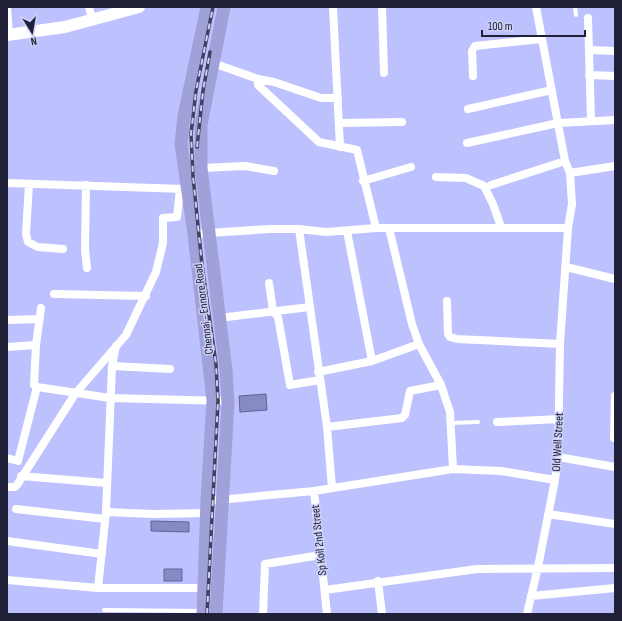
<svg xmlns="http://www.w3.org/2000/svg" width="622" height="621" viewBox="0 0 622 621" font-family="'Sofia Sans Condensed',sans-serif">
	<rect width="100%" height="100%" fill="#bdc1fe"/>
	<path fill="#878bc5" stroke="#606299" d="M266 394 267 410 240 412 239 396Z
		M151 521 189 522V532L151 531Z
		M164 569H182V581H164Z"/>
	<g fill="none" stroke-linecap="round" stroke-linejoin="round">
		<path stroke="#fff" stroke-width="4" d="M575 7 576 15
			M450 423 478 422
			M104 610 201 611"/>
		<path stroke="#fff" stroke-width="8" d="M7 7 9 35
			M89 7 92 19
			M333 7 340 147
			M382 7 384 73
			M588 18 589 50
			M213 63 258 79V85L319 142 357 150 376 228
			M589 75 615 76
			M473 76 472 51 475 46 541 39
			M258 79 274 82 321 98H338
			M468 109 552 90
			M591 120 589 50 615 51
			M339 123 402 122
			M467 143 558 123 615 120
			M201 168 245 166 274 171
			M570 173 615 166
			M436 177 466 178 484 186 493 204 501 227
			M363 181 411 167
			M7 183 184 189
			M29 184 26 234 28 242 38 247 63 249
			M86 185 85 249 87 268
			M491 185 565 161
			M389 228 412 324 419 344 441 385 450 412 453 469
			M299 229 327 427 332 488
			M347 231 372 361
			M194 234 269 229H299L326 232 376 228H568
			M566 267 615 279
			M269 283 273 311 278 317 290 385 320 380
			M54 294 146 296
			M447 301 448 334 450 337 457 339 560 344
			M219 318 310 307
			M7 320 40 319
			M36 345 41 308
			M7 347 36 345 34 385 37 387 110 398 228 401
			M112 366 170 369
			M318 372 372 361 419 344
			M497 422 560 419
			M327 427 402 418 405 415 410 391 441 385
			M614 438 615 396
			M558 457 615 467
			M7 458 18 461 37 387
			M21 476 106 483
			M7 487H15L17 485 75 394 126 335 156 272 163 243V218L177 217 180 189
			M314 491 327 614
			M207 501 314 491 453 469 501 471 555 480
			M16 509 105 519
			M106 512 153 514 207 513
			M548 514 615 524
			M7 541 102 554
			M7 580 98 588H205
			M378 581 382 614
			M98 588 106 512 112 366 116 346
			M325 590 477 569 615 568
			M531 596 615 588
			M263 614 265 564 321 555
			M527 614 538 567 555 480 558 457 560 344 568 228 572 204 570 173 565 161 536 7"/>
		<path stroke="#fff" stroke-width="12" d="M7 35 65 27 139 7"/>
		<path stroke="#a1a1da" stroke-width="13" d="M203 614 207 501 213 400 194 234 181 144 184 116 207 7
			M216 614 228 403 226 370 201 168V125L224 7"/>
		<g stroke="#404160" stroke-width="3.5">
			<path id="rail" d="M197 147 203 91 210 52
				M207 614 218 401 216 364 202 265 193 176 191 134 196 91 213 7"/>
		</g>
		<use href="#rail" stroke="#cdd0f6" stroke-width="2" stroke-dasharray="6" stroke-linecap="butt"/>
	</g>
	<g text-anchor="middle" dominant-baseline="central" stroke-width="3" stroke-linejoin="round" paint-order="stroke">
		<g font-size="12" fill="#202138" stroke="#cdd0f6">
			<text transform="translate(204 309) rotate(-97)">Chennai - Ennore Road</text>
			<text transform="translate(558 442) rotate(-87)">Old Well Street</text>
			<text transform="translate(319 540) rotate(-96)">Sp Koil 2nd Street</text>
		</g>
	</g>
	<rect width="622" height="621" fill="none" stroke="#202138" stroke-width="16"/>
	<g transform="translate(32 32) rotate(169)" stroke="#cdd0f6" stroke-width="3" paint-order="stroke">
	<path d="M0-3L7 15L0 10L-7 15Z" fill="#202138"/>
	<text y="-6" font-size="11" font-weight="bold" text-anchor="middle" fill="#202138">N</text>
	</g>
	<path d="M482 30v6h103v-6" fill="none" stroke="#202138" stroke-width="2"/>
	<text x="488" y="30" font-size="12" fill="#202138" stroke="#cdd0f6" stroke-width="3" paint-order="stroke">100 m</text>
</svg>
